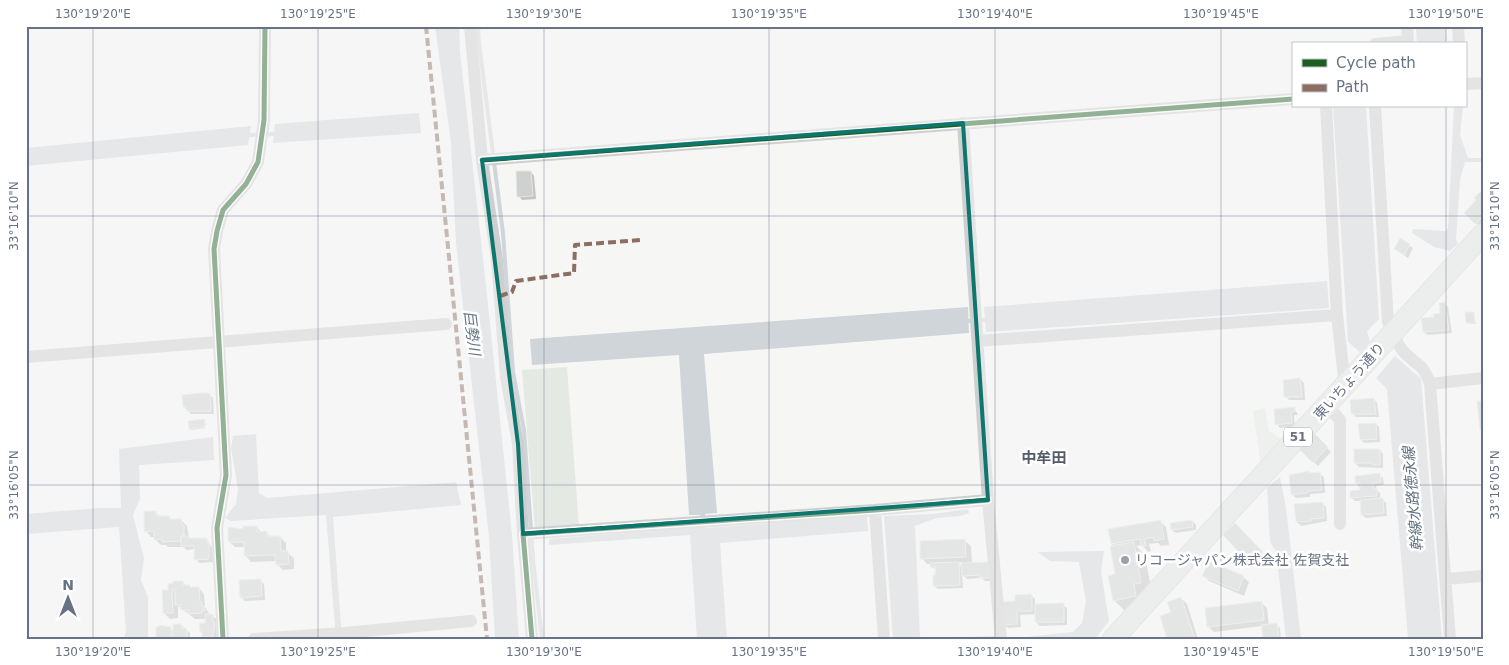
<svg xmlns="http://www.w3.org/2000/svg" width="1509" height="665" viewBox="0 0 1509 665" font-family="'DejaVu Sans','Noto Sans JP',sans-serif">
	<rect width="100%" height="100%" fill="#f6f6f5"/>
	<path fill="#e5e9e3" d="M567 367 579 526 535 529 522 370Z
		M1265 408 1269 431 1285 441 1261 465 1253 411Z"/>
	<path fill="#d0d5d9" d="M435 26H459L460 52 487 295 512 535 519 639H495L489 537 456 243 451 143Z
		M1416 26H1445L1447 44H1417Z
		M1333 106H1366L1379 319 1367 331 1370 342 1360 352 1348 342Z
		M1454 106H1463L1460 135 1468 158H1483V162H1465L1460 180 1456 239 1458 244 1450 251 1434 247 1412 233 1413 229 1446 231 1448 228Z
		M419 113 421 133 273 143 275 124Z
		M251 126 248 145 26 166V148Z
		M1327 281 1329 308 986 332 984 307Z
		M968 307 969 333 704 354 717 513 705 514 706 528 867 516 868 531 720 543 727 639H697L690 535 549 545V539L703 527 700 515H689L679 355 532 365 530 339Z
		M1395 356 1421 379 1442 639H1408L1387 389 1376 378Z
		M256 434 259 493 267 498 456 482 461 505 333 517 342 639H336L326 515 231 521 225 518 236 504 238 489 231 448 233 436Z
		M213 437 214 460 139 465 140 499 133 515 144 558 141 580 148 597V638L124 639 126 632 119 527 26 534V514L99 508H121L119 449Z
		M1280 477 1286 508 1301 639H1286L1276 551 1270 542 1267 487Z
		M968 509 969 513 961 516 936 518 915 526 920 638 994 636 995 639H893L884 516 933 514Z
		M1104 551 1101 571 1109 621 1095 639H1075L1073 637 1006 639 1073 632 1082 623 1086 601 1079 562 1050 561 1038 552Z"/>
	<path fill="#0003" fill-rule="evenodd" d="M531 172 534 176 536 199 522 200 519 196Z
		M1483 195V223L1479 226 1465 213Z
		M1401 240 1413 248 1408 258 1395 249Z
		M1445 304 1448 307 1452 333 1428 335 1424 332 1435 318 1441 314Z
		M1473 313 1476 324H1469L1468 323Z
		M1300 379 1304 383 1305 400H1289L1286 396Z
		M209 394 213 398 214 414H191L184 407Z
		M1374 399 1377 403 1379 417H1356L1353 413Z
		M1294 408 1298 415H1294L1295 427 1280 428 1277 424Z
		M204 420 206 425H204L205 428 191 430 190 428Z
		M1376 424 1379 427 1380 442 1364 443 1361 440Z
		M1315 436 1331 452 1318 466 1301 450Z
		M1380 450 1383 454V468L1359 467 1355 463Z
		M1309 472 1311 474H1320L1324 477 1325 493 1310 494V497L1296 498 1292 494Z
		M1379 475 1383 478 1384 485 1376 486 1377 490 1380 493V500H1383L1386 503 1387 516 1366 518 1362 515 1361 501H1355L1352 498 1361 491 1357 483Z
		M1322 503 1326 507 1327 521 1301 526 1297 522Z
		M155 512 161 518 169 517 172 520H181L187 526 189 539H207L212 548 213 562 199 563 196 559 195 549 186 550 184 547H168L166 545H161L155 539V537H151L146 531Z
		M1192 521 1196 525V530L1176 533 1172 530Z
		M1161 522 1166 527 1169 545 1161 546 1158 543 1149 544 1151 551 1148 552 1142 545 1136 546 1145 555 1152 594 1125 611 1114 600 1116 575 1115 547 1112 544 1110 530Z
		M1235 525 1267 558 1257 568 1224 535Z
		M257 527 262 533H267L271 537H280L286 543V552L294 558V569L283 570 277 564V561L251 562 246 556 245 547H235L229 542 245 530Z
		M965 541 971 546 972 564 988 563 992 581H985L982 578 967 579 962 574 963 588 938 589 934 586 937 570 931 567V564H927L922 558ZM963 562V568L958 563Z
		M1204 576 1243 577 1249 582 1244 596 1209 581Z
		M260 580 264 584 265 600 245 601 241 597Z
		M182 582 191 589 199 588 204 594 205 607 210 615H212L216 619 217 639H205L203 637 201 631 206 624V619H195L178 606V618L170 619 164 613 169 591Z
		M1031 595 1035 599V605H1063L1067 608V625L1040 626 1036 622V614L1020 615 1021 627 1008 628 1004 624Z
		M1181 598 1187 604 1198 639H1168Z
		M1261 602 1267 608 1269 626 1276 625 1280 628 1281 639H1264L1262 626 1214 632 1208 626Z
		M181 625 190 633V639L157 638 170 628 174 632Z"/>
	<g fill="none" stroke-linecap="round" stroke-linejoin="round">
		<path stroke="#d0d5d9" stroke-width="4" d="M478 26 479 43 503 233 513 372 524 430 533 559 542 639
			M250 135 274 134
			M968 321 985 320"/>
	</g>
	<path fill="#cfd1d1" stroke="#e5e5e4" d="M516 171H531L533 196 517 197Z
		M1481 191 1483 193V216L1475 224 1464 213 1476 200 1474 198Z
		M1400 238 1410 244 1404 255 1394 249Z
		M1445 302 1449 330 1423 332 1421 318 1434 317 1433 314 1440 313 1439 303Z
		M1465 312H1474L1475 323H1466Z
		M1300 378 1302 397H1284L1283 380Z
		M200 393H210L211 411H187L186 407H183L182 395Z
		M1374 398 1376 414H1351L1350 400Z
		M1477 401H1483V429L1480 430Z
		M1295 407V411L1291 412 1292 423 1275 425 1274 409Z
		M205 419 204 427 189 429 188 421Z
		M1376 423 1377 439 1360 440 1358 424Z
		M1315 434 1328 447 1313 463 1300 450Z
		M1354 449H1380V465H1372V463H1354Z
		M1309 471V473L1320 472 1322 490 1307 491V493L1291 495 1289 475Z
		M1380 473 1381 482 1373 483 1374 489 1377 488V496L1350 498V491L1360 490V483H1355V476Z
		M1383 498 1384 513 1361 515 1360 500Z
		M1323 502 1324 518 1311 519V521L1296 522 1294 504Z
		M144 511H156V516H170V519H181L182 525H184V536H181V541L162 542V539L154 540V531L144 532Z
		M1161 520 1164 539 1154 541V537L1144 539 1146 546H1141L1140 539 1111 544 1108 529Z
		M1192 520 1193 527 1171 530 1170 523Z
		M1235 523 1263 552 1250 564 1223 535Z
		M243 526H257V532L267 531V536H280L281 551H288L289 564 276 565 275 555 244 556V542H228V527L243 529Z
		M181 536H187V538H207V543H209V559L194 560V546H181Z
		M965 539 966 557 920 559V541Z
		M1134 542 1141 583 1134 584 1136 596 1113 601 1108 576 1115 574 1110 546Z
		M1209 561 1244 576 1238 591 1202 576Z
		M959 562 960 585 933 586V575H935V567H930V563Z
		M989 562V578H980V575L962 576 961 563Z
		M261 579 262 596 240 598 239 580Z
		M173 581H183V585H190V587H199L200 602H202V606H204L205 611H202V613L188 614V610H181V605H175V590H172L173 613H163L162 590H168V584L173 583Z
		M1032 594V611H1017V624L1003 625 1002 602 1015 601V595Z
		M1181 597 1195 639H1167L1160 616 1171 612 1167 602Z
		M1262 601 1264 620 1207 627 1205 608Z
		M1064 603V622H1035V604Z
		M205 614H213V622H215L213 637H202V632H200L199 623H205Z
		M1277 623 1279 639H1263L1261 625Z
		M173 624H181V628H187V638H173Z
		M159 625 171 627V638H156V627H159Z"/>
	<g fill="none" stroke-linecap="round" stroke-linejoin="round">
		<g stroke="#d3d4d4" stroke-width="22">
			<path id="primary" d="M1113 639 1483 234"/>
		</g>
		<path stroke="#cecfd0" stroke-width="12" d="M470 26 482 160 497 260 506 377 518 444 523 534
			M1458 26 1459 44
			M1375 44 1408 41 1407 26
			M1465 84 1483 83
			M1326 106 1337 315 1345 386
			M1375 106 1388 322C1392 333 1396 342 1403 351 1416 366 1423 362 1430 384L1450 639
			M963 123 988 500 1001 639
			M482 160 1293 99
			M978 341 1337 315
			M26 357 446 324
			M1430 384 1483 378
			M1327 405 1340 420V524
			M875 510 884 639
			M1446 579 1483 576
			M223 639 217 528 226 475 214 249 217 231 223 210 246 184 258 162 264 120 265 26
			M254 639 344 633 471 621
			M532 639 523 534 875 510 988 500"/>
		<use href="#primary" stroke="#e1e2e2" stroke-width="20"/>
		<path stroke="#8d6e63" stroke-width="4" stroke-dasharray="8 4" stroke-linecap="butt" d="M426 26 487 639
			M500 296 512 292 516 281 574 273 575 245 641 240"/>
		<g stroke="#fff" stroke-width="8">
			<path id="cycleway" d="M482 160 1293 99
				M223 639 217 528 226 475 214 249 217 231 223 210 246 184 258 162 264 120 265 26
				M532 639 523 534 875 510 988 500"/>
		</g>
		<use href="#cycleway" stroke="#1b5e20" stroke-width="5"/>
	</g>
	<path d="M0 0H1509V665H0ZM963 123 988 500 523 534 518 444 482 160Z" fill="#f6f6f5" fill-opacity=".55" fill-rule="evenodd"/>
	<path fill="none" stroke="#0f766e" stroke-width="4" stroke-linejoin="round" d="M963 123 988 500 523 534 518 444 482 160Z"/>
	<path fill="none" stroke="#677284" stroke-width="1" stroke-opacity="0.45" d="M93 26V639M318 26V639M544 26V639M769 26V639M995 26V639M1221 26V639M1446 26V44M1446 106V639M26 216H1483M26 485H1483"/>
	<circle fill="#99a0ac" stroke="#fff" stroke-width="2" cx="1125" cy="560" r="5"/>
	<g text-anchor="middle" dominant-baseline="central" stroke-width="5" stroke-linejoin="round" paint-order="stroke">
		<rect fill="#fff" stroke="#959ca9" stroke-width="1" x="1284" y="427.5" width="28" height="19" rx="4"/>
		<g font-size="12" font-weight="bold" fill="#677284">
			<text x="1298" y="437">51</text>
		</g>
		<g font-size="14" fill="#677284" stroke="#fff">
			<text transform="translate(1349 381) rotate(-48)">東いちょう通り</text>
		</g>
		<g font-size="14" fill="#677284" stroke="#fff" text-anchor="start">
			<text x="1135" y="560">リコージャパン株式会社 佐賀支社</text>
		</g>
		<g font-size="15" font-style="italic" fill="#637380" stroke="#fff">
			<text transform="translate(472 333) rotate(83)">巨勢川</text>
			<text transform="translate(1413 499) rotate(-95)">幹線水路徳永線</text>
		</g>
		<g font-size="15" font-weight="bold" fill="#555c69" stroke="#fff">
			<text x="1044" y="458">中牟田</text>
		</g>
	</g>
	<rect width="1509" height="665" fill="none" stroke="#ffffff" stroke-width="55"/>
	<rect x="1292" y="42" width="175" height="65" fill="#ffffff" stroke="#c2c7ce"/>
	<rect x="1302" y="59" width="25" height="8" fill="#1b5e20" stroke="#c2c7ce"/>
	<text x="1336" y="68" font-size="15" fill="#677284">Cycle path</text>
	<rect x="1302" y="84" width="25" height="8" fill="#8d6e63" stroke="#c2c7ce"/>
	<text x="1336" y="92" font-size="15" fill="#677284">Path</text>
	<g transform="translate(68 598)" stroke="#ffffff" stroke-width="4" paint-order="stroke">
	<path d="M0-4L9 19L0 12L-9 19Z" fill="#677284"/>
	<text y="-8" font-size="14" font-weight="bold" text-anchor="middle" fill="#677284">N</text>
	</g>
	<rect x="28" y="28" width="1454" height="610" fill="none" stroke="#677284" stroke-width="2"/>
	<g font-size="12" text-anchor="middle" fill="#677284">
		<text x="93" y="18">130°19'20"E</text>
		<text x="318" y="18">130°19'25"E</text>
		<text x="544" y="18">130°19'30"E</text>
		<text x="769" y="18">130°19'35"E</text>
		<text x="995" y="18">130°19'40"E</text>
		<text x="1221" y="18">130°19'45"E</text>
		<text x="1446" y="18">130°19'50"E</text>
		<text transform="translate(14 216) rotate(-90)" y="4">33°16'10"N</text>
		<text transform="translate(1495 216) rotate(-90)" y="4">33°16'10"N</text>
		<text transform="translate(14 485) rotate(-90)" y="4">33°16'05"N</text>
		<text transform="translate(1495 485) rotate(-90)" y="4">33°16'05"N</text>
		<text x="93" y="656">130°19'20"E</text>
		<text x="318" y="656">130°19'25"E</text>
		<text x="544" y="656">130°19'30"E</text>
		<text x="769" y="656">130°19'35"E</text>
		<text x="995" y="656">130°19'40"E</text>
		<text x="1221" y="656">130°19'45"E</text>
		<text x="1446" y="656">130°19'50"E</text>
	</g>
</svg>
